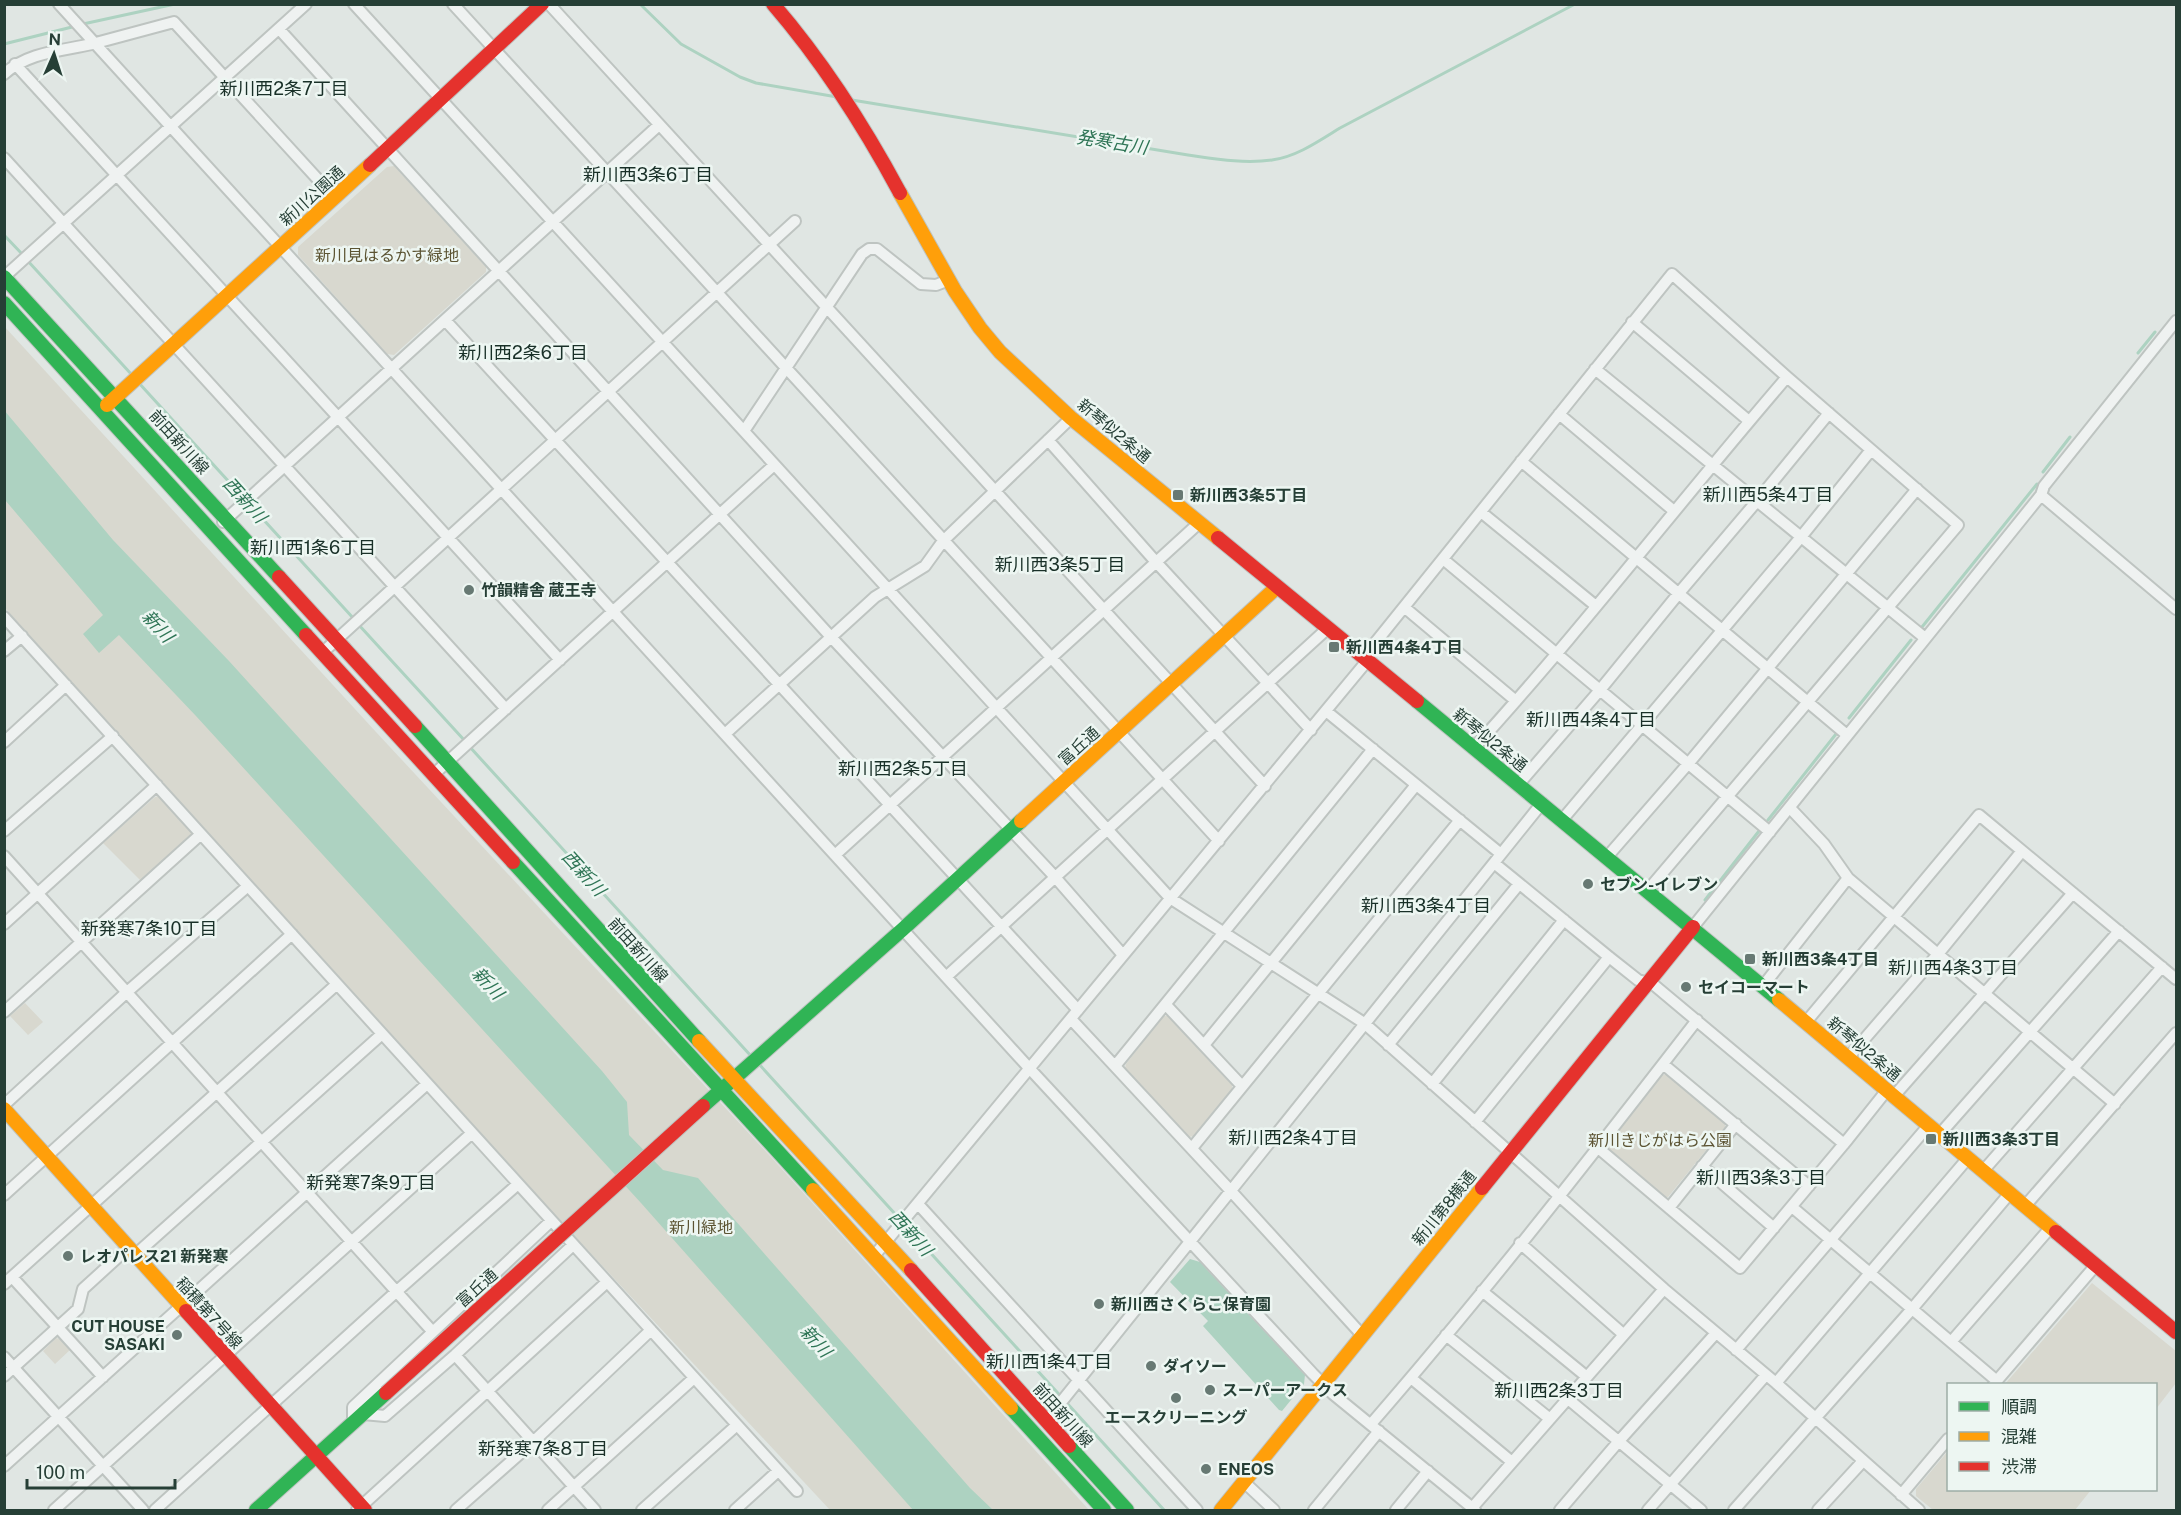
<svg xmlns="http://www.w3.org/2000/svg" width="2181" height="1515" viewBox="0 0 2181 1515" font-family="'Public Sans','Noto Sans JP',sans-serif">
	<rect width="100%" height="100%" fill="#e0e6e3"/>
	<path fill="#d8d8cf" d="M394 166 486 267V272L394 355 387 354 298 255V247L387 167Z
		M4 326 376 732 771 1157 1089 1510H830L469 1123 5 608Z
		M159 796 192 831V835L141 881 103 843 155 797Z
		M25 1003 43 1022 28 1035 10 1016Z
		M1163 1016H1168L1232 1085V1089L1194 1136 1189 1137 1125 1068 1126 1064Z
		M1666 1074 1725 1123V1127L1668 1197H1664L1614 1161 1607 1145 1611 1130 1663 1075Z
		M2092 1283 2176 1351V1383L2156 1409V1384H2005Z
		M56 1338 60 1339 70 1350 55 1364 43 1351Z
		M1948 1451V1490H2091L2075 1510H1933L1916 1496V1489Z"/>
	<path fill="#add2c1" d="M4 410 113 540 229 661 602 1071 627 1102 629 1135 663 1170 698 1178 970 1488 993 1510H913L641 1203 196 716 119 635 99 653 83 634 103 615 5 500Z
		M1190 1259 1200 1262 1305 1375 1304 1384 1282 1411 1279 1410 1203 1326 1208 1321 1170 1282Z"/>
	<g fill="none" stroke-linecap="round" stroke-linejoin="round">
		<path stroke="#add2c1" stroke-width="3" d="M640 4 681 44 740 77 756 83 837 97
			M83 24 175 4
			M4 44 76 26
			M852 100 1188 155C1216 159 1244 164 1272 160 1296 157 1319 141 1340 128L1575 4
			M4 235 23 255
			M27 260 132 375
			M2138 353 2155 332
			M138 382 354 619
			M2043 472 2070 437
			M358 624 465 741
			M1922 627 2037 484
			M1849 718 1911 640
			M469 746 751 1056
			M1768 820 1836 734
			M1705 900 1759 831
			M758 1063 1164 1510"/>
		<g stroke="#bec4c1" stroke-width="14">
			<path id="street" d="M59 4 1030 1069 1313 1374 1333 1394 1475 1510
				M354 4 1170 898 1364 1023 1664 1289 1776 1383 1919 1510
				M453 4 1219 841
				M549 4 1265 786
				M279 29 831 637 1055 877 1123 955
				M15 64 560 660
				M4 74C28 52 61 51 92 44 119 37 147 29 174 22L334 197
				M4 158 506 709
				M4 277 306 4
				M445 320 1078 1010
				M1632 322 1749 421
				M1595 369 1925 638
				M1559 414 1674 511
				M744 431 862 254 869 249H877L921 284 936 285 949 280
				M1048 440 1156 562 1311 730
				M1521 461 1847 735
				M2041 495 2176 609
				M1481 512 1596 606
				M223 522 659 125
				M1443 559 1770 832
				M1404 607 1516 701
				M4 617 797 1491
				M4 651 22 636
				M322 653 795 221
				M1363 658 1672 274 1787 377 1958 525 1648 890
				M1326 711 1501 854
				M725 734 875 597 925 566 943 541 1071 418
				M4 742 66 685
				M1474 748C1583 628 1681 500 1787 377
				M433 775 774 465
				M1518 785 1600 690 1679 593 1757 501 1829 413
				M1790 808 1824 844 1848 878 2115 1104
				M1562 820 1801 537 1871 450
				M4 831 113 736
				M835 855 1199 523
				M4 856 432 1331
				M1607 857 1688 764 1917 489
				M1494 863 1609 957 1638 980 1654 985 1844 1144
				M4 924 157 785
				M1693 927 2041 495 2044 486 2176 321
				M946 977 1328 628
				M1763 986 1848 878
				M1166 1005 1242 1086
				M4 1012 201 834
				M1071 1019 1230 1190 1362 1335
				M1806 1022 1979 815 2176 979
				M1204 1045 1416 785
				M1388 1045 1519 884
				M1848 1058 1938 954 2022 851
				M1663 1064 1809 1186
				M1115 1066 1373 749
				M1432 1084 1564 920
				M1894 1096 2073 893
				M4 1105 127 992 248 886
				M1475 1122 1609 957
				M1940 1134 2119 931
				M1597 1147 1740 1268 1848 1139 1887 1090
				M1192 1148 1460 820
				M1702 1166 1774 1228
				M1983 1171 2162 967
				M4 1195 292 934
				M918 1204 1197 1510
				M2025 1206 2176 1033
				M1792 1207 1997 1381
				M1669 1208 1736 1124
				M1520 1243 1623 1334
				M135 1255 382 1034
				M874 1256 1367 661
				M12 1277 103 1377
				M4 1284 337 984
				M1482 1291 1587 1377
				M1446 1335 1550 1419
				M1951 1342 2051 1227
				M1736 1350 1929 1125
				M455 1355 595 1510
				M4 1357 143 1510
				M4 1376 78 1309 83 1289 128 1248
				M1411 1378 1512 1462
				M1776 1383 1968 1158
				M1994 1384 2096 1265
				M1568 1399 1701 1510
				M363 1414 385 1416 455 1355 573 1245
				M1046 1421 1542 803
				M353 1422V1407L551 1221
				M1371 1424C1484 1294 1591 1157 1697 1020
				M4 1466 427 1084
				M1244 1482 1274 1510
				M1901 1495 1948 1439
				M1472 1508 1664 1289
				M54 1510 472 1133
				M155 1510 397 1291 518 1184
				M357 1510 607 1282
				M456 1510 533 1442 651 1330
				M548 1510 694 1378
				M642 1510 737 1425
				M735 1510 778 1471
				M1314 1510 1379 1431
				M1396 1510 1428 1471
				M1560 1510 1619 1441 1716 1333
				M1648 1510 1766 1375
				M1734 1510 1912 1309 2010 1193
				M1818 1510 1863 1461"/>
		</g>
		<g stroke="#bec4c1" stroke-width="16">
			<path id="fast" d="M4 277 279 577
				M4 303 306 635
				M1417 701 1779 1000
				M415 726 699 1041
				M513 862 813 1190
				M703 1106 903 929 1021 821
				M1011 1408 1104 1510
				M1069 1446 1127 1510
				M256 1510 386 1393"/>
		</g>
		<g stroke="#bec4c1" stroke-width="16">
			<path id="slow" d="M900 193 955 291 980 328 1000 352 1071 418 1218 538
				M107 405 370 165
				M1021 821 1277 587
				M1779 1000 2056 1232
				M699 1041 911 1270
				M4 1109 186 1311
				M813 1190 1011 1408
				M1221 1510 1482 1188"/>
		</g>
		<g stroke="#bec4c1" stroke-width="16">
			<path id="jam" d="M773 4C823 62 864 126 900 193
				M370 165 542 4
				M1218 538 1417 701
				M279 577 415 726
				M306 635 513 862
				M1482 1188 1693 927
				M2056 1232 2176 1332
				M911 1270 1069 1446
				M186 1311 365 1510"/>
		</g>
		<use href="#street" stroke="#eff2f1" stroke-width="10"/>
		<use href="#fast" stroke="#30b455" stroke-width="14"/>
		<use href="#slow" stroke="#ff9f0a" stroke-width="14"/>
		<use href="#jam" stroke="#e5322d" stroke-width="14"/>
		<g stroke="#bec4c1" stroke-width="16" stroke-linecap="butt">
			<path id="jam-bridge" d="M386 1393 703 1106"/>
		</g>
		<use href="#jam-bridge" stroke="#e5322d" stroke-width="14"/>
	</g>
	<g fill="#677973" stroke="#edf6f2" stroke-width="2">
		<rect x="1172" y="489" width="12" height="12" rx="3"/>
		<circle cx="469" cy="590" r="6"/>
		<rect x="1328" y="641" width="12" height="12" rx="3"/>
		<circle cx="1588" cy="884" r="6"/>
		<rect x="1744" y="953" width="12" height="12" rx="3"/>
		<circle cx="1686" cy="987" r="6"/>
		<rect x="1925" y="1133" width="12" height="12" rx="3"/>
		<circle cx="68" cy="1256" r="6"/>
		<circle cx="1099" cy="1304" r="6"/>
		<circle cx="177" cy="1335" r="6"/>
		<circle cx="1151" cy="1366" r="6"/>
		<circle cx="1210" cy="1390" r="6"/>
		<circle cx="1176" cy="1398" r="6"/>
		<circle cx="1206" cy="1469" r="6"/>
	</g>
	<g text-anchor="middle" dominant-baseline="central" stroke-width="5" stroke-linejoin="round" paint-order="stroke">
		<g font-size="16" fill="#263f36" stroke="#edf6f2">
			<text transform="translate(312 196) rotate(-42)">新川公園通</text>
			<text transform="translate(1114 431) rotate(40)">新琴似2条通</text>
			<text transform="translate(179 442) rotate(48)">前田新川線</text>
			<text transform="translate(1490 740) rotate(39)">新琴似2条通</text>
			<text transform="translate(1079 746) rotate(-42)">富丘通</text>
			<text transform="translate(638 950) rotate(48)">前田新川線</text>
			<text transform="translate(1864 1049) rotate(40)">新琴似2条通</text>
			<text transform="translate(1444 1208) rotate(-51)">新川第8横通</text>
			<text transform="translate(477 1288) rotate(-42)">富丘通</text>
			<text transform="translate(209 1313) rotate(48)">稲積第7号線</text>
			<text transform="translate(1063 1415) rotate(48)">前田新川線</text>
		</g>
		<g font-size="16" fill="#5c5433" stroke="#edf6f2">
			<text x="387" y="255">新川見はるかす緑地</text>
			<text x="1660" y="1140">新川きじがはら公園</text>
			<text x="701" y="1227">新川緑地</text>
		</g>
		<g font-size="16" font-weight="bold" fill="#263f36" stroke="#edf6f2" text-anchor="start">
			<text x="1190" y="495">新川西3条5丁目</text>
			<text x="481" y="590">竹韻精舎 蔵王寺</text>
			<text x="1346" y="647">新川西4条4丁目</text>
			<text x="1600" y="884">セブン-イレブン</text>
			<text x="1762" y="959">新川西3条4丁目</text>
			<text x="1698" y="987">セイコーマート</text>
			<text x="1943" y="1139">新川西3条3丁目</text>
			<text x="80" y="1256">レオパレス21 新発寒</text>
			<text x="1111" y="1304">新川西さくらこ保育園</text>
			<text x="165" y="1326" text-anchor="end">CUT HOUSE<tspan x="165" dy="18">SASAKI</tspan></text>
			<text x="1163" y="1366">ダイソー</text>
			<text x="1222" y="1390">スーパーアークス</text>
			<text x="1176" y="1417" text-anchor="middle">エースクリーニング</text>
			<text x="1218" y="1469">ENEOS</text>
		</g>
		<g font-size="18" fill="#193028" stroke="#edf6f2">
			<text x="284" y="88">新川西2条7丁目</text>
			<text x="648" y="174">新川西3条6丁目</text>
			<text x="523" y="352">新川西2条6丁目</text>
			<text x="1768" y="494">新川西5条4丁目</text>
			<text x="313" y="547">新川西1条6丁目</text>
			<text x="1060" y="564">新川西3条5丁目</text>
			<text x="1591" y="719">新川西4条4丁目</text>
			<text x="903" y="768">新川西2条5丁目</text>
			<text x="1426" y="905">新川西3条4丁目</text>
			<text x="149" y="928">新発寒7条10丁目</text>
			<text x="1953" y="967">新川西4条3丁目</text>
			<text x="1293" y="1137">新川西2条4丁目</text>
			<text x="1761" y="1177">新川西3条3丁目</text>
			<text x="371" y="1182">新発寒7条9丁目</text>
			<text x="1049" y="1361">新川西1条4丁目</text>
			<text x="1559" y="1390">新川西2条3丁目</text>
			<text x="543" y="1448">新発寒7条8丁目</text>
		</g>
		<g font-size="18" font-style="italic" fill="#2f7556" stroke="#edf6f2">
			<text transform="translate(1112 142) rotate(9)">発寒古川</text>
			<text transform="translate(245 500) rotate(48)">西新川</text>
			<text transform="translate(158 626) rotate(47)">新川</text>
			<text transform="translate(584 873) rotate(48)">西新川</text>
			<text transform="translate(488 983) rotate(47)">新川</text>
			<text transform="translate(911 1233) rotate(48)">西新川</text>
			<text transform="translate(816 1341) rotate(48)">新川</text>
		</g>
	</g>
	<rect width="2181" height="1515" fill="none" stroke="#263f36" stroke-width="12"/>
	<rect x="1947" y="1383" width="210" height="108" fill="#edf6f2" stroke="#9dada7" stroke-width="1.5"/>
	<rect x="1959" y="1402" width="30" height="9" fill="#30b455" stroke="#9dada7" stroke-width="1.5"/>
	<text x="2001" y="1413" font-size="18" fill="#263f36">順調</text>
	<rect x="1959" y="1432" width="30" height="9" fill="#ff9f0a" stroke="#9dada7" stroke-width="1.5"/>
	<text x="2001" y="1443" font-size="18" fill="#263f36">混雑</text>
	<rect x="1959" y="1462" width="30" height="9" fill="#e5322d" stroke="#9dada7" stroke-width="1.5"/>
	<text x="2001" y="1473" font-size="18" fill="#263f36">渋滞</text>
	<g transform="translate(54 54) rotate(3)" stroke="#edf6f2" stroke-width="4.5" paint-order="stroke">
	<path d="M0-4.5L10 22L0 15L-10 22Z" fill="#263f36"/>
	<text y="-9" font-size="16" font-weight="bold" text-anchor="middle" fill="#263f36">N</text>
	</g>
	<path d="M27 1479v9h148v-9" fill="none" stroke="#263f36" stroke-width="3"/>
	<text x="36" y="1479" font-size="18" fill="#263f36" stroke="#edf6f2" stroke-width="4.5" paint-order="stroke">100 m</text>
</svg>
